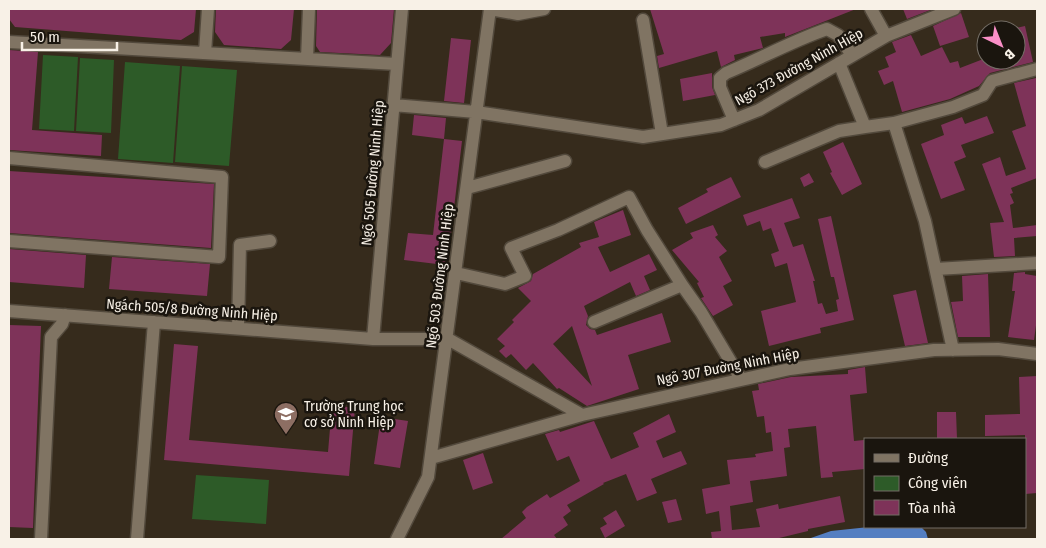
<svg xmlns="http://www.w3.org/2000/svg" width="1046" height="548" viewBox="0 0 1046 548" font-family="'Fira Sans Condensed',sans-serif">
	<rect width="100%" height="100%" fill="#362b1c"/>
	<path fill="#2d5b28" d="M43 55 78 57 74 131 39 129Z
		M80 58 114 60 111 133 76 131Z
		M125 62 180 66 173 163 118 159Z
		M182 66 237 70 229 166 175 162Z
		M196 475 269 480 266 524 192 519Z"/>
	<path fill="#547ec1" d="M869 527H921L926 532 928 539H808L831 531Z"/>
	<path fill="#7e3359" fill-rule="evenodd" d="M9 9H196L194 32 181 40 15 27 9 19Z
		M216 9H294L291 40 281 49 224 45 215 32Z
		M317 9H394L391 43 380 55 320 52 316 46Z
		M650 9H856L785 37V33L760 37 763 48 734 55 735 60 721 67 717 51 659 68 657 56 664 54Z
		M903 9H933L907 19Z
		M961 13 969 37 940 46 933 26Z
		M1025 26 1033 62 990 73 979 86 950 99 902 112 893 81 884 85 878 71 889 67 885 57 896 52 892 42 911 35 921 56 942 47 950 63 958 61 960 68 986 58V60H1016V28Z
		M451 38 471 40 464 103 444 101Z
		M9 50 38 52 32 130 102 135 101 156 9 150Z
		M712 73V87L715 95 683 101 680 79Z
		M1036 78 1037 178 1011 188 1013 193 1010 194 1014 203 1010 205 1013 228 1037 225V236L1014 238 1015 256 994 257 990 223 1004 222 982 164 1000 157 1006 176 1026 169 1012 131 1026 126 1014 83Z
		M414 115 446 118 444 139 412 135Z
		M987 116 994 133 961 145 966 157 954 162 965 190 941 199 921 144 944 135 941 125 962 117 965 124Z
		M444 139 462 141 451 233H448L445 265 404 260 408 233 433 235Z
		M843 142 862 184 842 195 830 173 832 172 823 152Z
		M9 171 214 184 211 248 9 233Z
		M809 173 814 182 804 187 800 178Z
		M731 177 741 197 686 224 678 208 708 192 706 189Z
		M792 198 800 218 784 223 793 247 803 244 815 281H813L818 304 822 303 826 314 838 311 836 300 839 299 834 277H831L818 219 831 216 854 320 820 328 821 333 769 346 761 311 796 302 787 263 775 267 771 254 779 251 771 228 763 231 760 221 747 226 743 215Z
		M623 210 631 235 598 247 610 272 649 254 657 270 644 276 650 290 636 296 630 282 584 306 588 316 586 325 590 329 595 330 597 335 662 313 671 342 628 355 639 389 587 406 559 388 557 389 533 363 526 370 511 354 506 358 499 351 505 346 497 339 514 322 512 320 531 301 518 288 531 281 533 274 581 247 579 243 599 237 594 222ZM572 326 592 386 553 344Z
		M713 225 718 235 715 237 727 251 719 257 732 281 723 286 733 305 713 316 701 298 704 297 697 283 699 282 672 250 693 238 690 233Z
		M9 249 86 255 84 288 9 282Z
		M112 257 210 264 207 296 109 289Z
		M1025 272V274L1037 276V318L1034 340 1008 337 1015 291H1012L1014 273Z
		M988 274 990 337H958L951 302 963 301 962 276Z
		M916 290 928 343 905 346 893 295Z
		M9 325 41 326 33 528 9 527Z
		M174 344 198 346 189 440 328 452 332 405 355 408 349 476 164 460Z
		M865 367 867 393 850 395 854 441 864 440 865 469 832 472 833 477 821 478 816 426 788 429 790 447 784 448 787 476 750 481 753 502 730 506 732 530 760 527 756 509 778 504 779 509 840 496 845 522 808 529V531L775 539H712L711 532 721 531 719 511 706 514 702 489 730 484 727 460 756 457 755 454 773 451 771 432 766 433 764 416 757 417 752 391 759 390 758 384 791 377 848 374V370Z
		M1037 376V493L1025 494V435L985 436V415L1020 414 1019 377Z
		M937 412H956L957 439H937Z
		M669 414 676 432 656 441 663 458 681 451 687 464 651 479 657 493 637 501 626 474 603 483 604 484 567 505 571 511 563 517 568 525 554 535 557 539H501L526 518 522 512 527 507 547 494 550 498 580 481 569 456 557 461 545 434 559 430 560 432 594 421 611 459 639 447 633 433Z
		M381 417 408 421 400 468 374 464Z
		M483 453 493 483 473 490 463 460Z
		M676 499 682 520 668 523 662 502Z
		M616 510 625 526 605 538 600 528 607 524 603 518Z"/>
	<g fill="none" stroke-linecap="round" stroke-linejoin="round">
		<g stroke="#52493c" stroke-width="15">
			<path id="minor" d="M490 9 518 14 544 9
				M871 9 886 36
				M643 20 662 134
				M9 42 397 64
				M205 53 208 9
				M307 59 309 9
				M839 63 865 127 894 123 953 107 983 95 992 81 1037 69
				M393 105 476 112 643 137 721 125 759 110 886 36 954 9
				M734 120 720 87V78L726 73C760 59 792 41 827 29L838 35 852 55
				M894 123 925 221 953 350
				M9 158 222 177 219 257 9 241
				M765 162 839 131 865 127
				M467 188 565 161
				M936 269 1037 263
				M456 273 505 284 525 276 511 248 558 230 629 197 647 230 682 285
				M9 311 373 339H448L582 415
				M594 322 682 285 701 312 741 379
				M238 328 240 245 270 241
				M373 339 402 9
				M431 458 582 415 790 369 934 350 998 349 1037 354
				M41 539 51 337 62 324 65 315
				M137 539 154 322
				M397 539 428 477 490 9"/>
		</g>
		<use href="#minor" stroke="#807463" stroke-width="12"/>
	</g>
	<defs>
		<g id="school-pin" transform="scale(1.25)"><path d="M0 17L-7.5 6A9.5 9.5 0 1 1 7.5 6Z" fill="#8d6e63" stroke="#1a150e"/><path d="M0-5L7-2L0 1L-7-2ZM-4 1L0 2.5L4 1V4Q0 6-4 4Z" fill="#fff"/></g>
	</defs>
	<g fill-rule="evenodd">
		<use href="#school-pin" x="286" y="414"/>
	</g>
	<g text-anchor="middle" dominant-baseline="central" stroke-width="5" stroke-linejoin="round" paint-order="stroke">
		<g font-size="14" fill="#f8f1e7" stroke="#1a150e">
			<text transform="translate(799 67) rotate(-29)">Ngõ 373 Đường Ninh Hiệp</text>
			<text transform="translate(373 173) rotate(-85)">Ngõ 505 Đường Ninh Hiệp</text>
			<text transform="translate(440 276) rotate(-83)">Ngõ 503 Đường Ninh Hiệp</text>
			<text transform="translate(192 310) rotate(4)">Ngách 505/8 Đường Ninh Hiệp</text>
			<text transform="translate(728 367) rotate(-11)">Ngõ 307 Đường Ninh Hiệp</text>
		</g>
		<g font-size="14" fill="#f8f1e7" stroke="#1a150e" text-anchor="start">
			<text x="304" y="406">Trường Trung học<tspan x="304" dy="16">cơ sở Ninh Hiệp</tspan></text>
		</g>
	</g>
	<rect width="1046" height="548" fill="none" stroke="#f8f1e7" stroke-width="20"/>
	<rect x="864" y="438" width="162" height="90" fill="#1a150e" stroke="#736d65"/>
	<rect x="874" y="454" width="25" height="8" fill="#807463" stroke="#736d65"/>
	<text x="908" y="463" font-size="15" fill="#f8f1e7">Đường</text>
	<rect x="874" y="476" width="25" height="15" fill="#2d5b28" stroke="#736d65"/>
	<text x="908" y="488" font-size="15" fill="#f8f1e7">Công viên</text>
	<rect x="874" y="500" width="25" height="15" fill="#7e3359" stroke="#736d65"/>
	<text x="908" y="513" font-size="15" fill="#f8f1e7">Tòa nhà</text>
	<g transform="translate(1001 45) rotate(137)"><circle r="24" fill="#1a150e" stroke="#736d65"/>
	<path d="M0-4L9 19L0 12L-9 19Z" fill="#fa8fc7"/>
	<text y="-8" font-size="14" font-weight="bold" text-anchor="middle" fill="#f8f1e7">B</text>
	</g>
	<path d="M22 42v8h95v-8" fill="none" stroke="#f8f1e7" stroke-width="2.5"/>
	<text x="30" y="42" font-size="15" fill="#f8f1e7" stroke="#1a150e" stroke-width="4" paint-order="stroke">50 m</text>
</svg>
